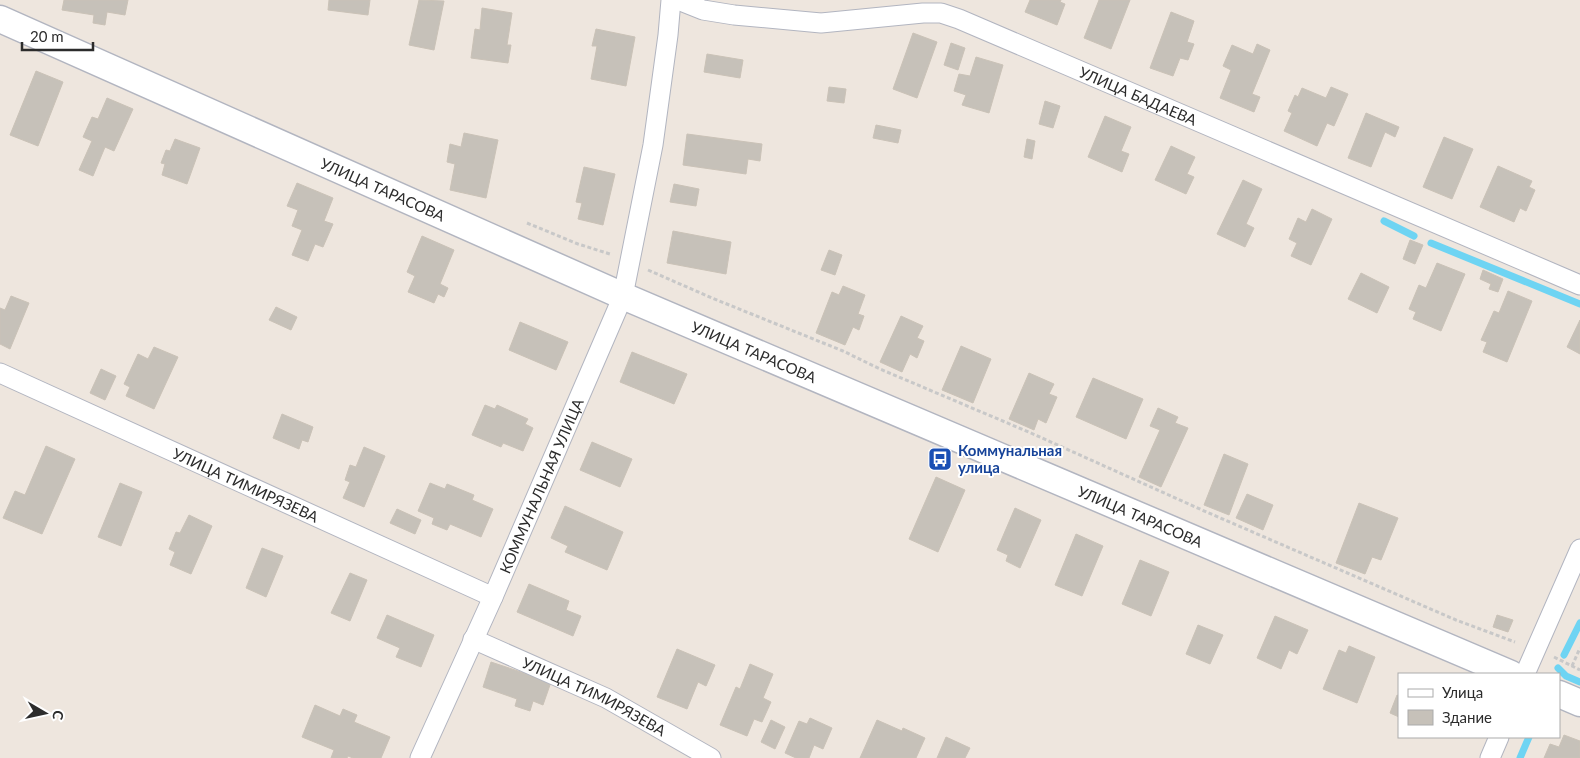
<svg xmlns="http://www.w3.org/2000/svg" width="1580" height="758" viewBox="0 0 1580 758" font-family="Lato,sans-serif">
	<rect width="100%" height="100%" fill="#eee6de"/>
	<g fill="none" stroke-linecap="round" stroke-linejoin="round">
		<path stroke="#6ed4f3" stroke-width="7" d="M1384 221 1414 236
			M1431 243 1580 304
			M1564 655 1580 623
			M1558 668 1566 676 1580 682
			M1520 758 1529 737"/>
	</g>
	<path fill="#c6c1b9" stroke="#cac2b7" d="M64 0H128L125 15 107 12 105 25 93 23 94 15 62 10Z
		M329 0H370L368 15 328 10Z
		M419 0 444 1 434 50 409 45Z
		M1030 0H1061L1060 2 1065 4 1057 25 1025 12Z
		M1099 0H1130L1111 49 1084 38Z
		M482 8 512 13 507 45H511L508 63 471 58 475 29 480 30Z
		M1171 12 1194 21 1187 42 1194 44 1188 60 1180 58 1173 76 1150 68Z
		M596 29 635 37 626 86 591 79 597 46H592Z
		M913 33 937 42 917 98 893 89Z
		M951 43 965 48 958 70 944 65Z
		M1257 44 1270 50 1252 94 1260 97 1254 112 1220 98 1231 70 1223 66 1232 45 1253 54Z
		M707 54 743 60 740 78 704 72Z
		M976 57 1003 65 989 113 962 105 966 95 954 91 959 74 970 76Z
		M36 71 63 82 38 146 10 135Z
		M829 87 846 89 844 103 827 101Z
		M1331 87 1348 94 1334 126 1327 123 1317 146 1284 131 1292 113 1288 111 1295 95 1298 97 1302 88 1326 98Z
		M107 98 133 109 114 151 105 147 93 176 79 170 92 141 83 137 92 117 98 119Z
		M1045 101 1060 106 1053 128 1039 124Z
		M1366 113 1399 127 1395 137 1385 132 1371 167 1348 158Z
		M1105 116 1131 127 1121 151 1129 154 1122 172 1088 157Z
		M876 125 901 130 898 143 873 138Z
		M464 133 498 140 486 198 450 190 455 164 447 162 450 144 461 147Z
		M687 134 762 144 760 161 748 159 746 174 683 165Z
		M1444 137 1473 149 1452 199 1423 187Z
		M175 139 200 148 187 184 162 175 165 164 161 163 166 150 170 151Z
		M1027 139 1035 141 1032 159 1024 157Z
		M1171 146 1195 157 1187 174 1194 177 1186 194 1155 180Z
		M1498 166 1532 181 1529 187 1535 190 1526 211 1520 208 1514 222 1480 207Z
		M584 167 615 174 603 225 578 219 582 203 576 202Z
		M1243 180 1262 189 1246 224 1254 228 1245 247 1217 234Z
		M297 183 333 198 324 221 333 224 323 247 315 244 308 261 292 255 302 230 292 226 298 210 287 206Z
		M674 184 699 189 696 206 670 202Z
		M1312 209 1332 219 1311 265 1291 256 1297 243 1289 239 1298 218 1306 222Z
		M673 231 731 242 726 274 667 263Z
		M422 236 454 250 440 284 448 288 444 297 438 294 434 303 408 292 415 276 407 272Z
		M1410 240 1423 245 1415 264 1403 259Z
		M829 250 842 255 835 275 821 270Z
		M1437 263 1465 274 1441 331 1413 319 1416 312 1409 309 1419 285 1426 288Z
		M1483 270 1503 279 1498 292 1489 289 1491 284 1480 279Z
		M1361 273 1389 287 1377 313 1348 299Z
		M843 286 865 295 858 314 864 316 859 330 853 327 845 345 816 333 832 292 839 295Z
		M1508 291 1532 301 1507 362 1483 352 1487 342 1481 340 1494 311 1499 313Z
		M11 296 29 303 10 349 0 344V308L5 310Z
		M276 307 297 317 291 330 269 320Z
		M901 316 923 326 917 338 924 341 917 358 910 354 902 372 880 362Z
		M1580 320V354L1567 347Z
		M520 322 568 342 556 370 509 350Z
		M961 346 991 359 973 403 942 390Z
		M154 347 178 357 154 409 126 396 130 387 124 384 138 354 148 359Z
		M632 352 687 374 674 404 620 382Z
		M101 369 116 376 105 400 90 393Z
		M1029 373 1054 384 1049 394 1057 397 1046 423 1038 419 1034 430 1009 419Z
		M1093 378 1143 399 1126 439 1076 417Z
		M485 405 495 409 497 405 528 419 525 424 533 428 523 451 503 443 501 447 472 435Z
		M1158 408 1178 417 1175 423 1188 428 1161 487 1139 477 1160 430 1150 426Z
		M282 414 313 427 308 442 302 440 299 449 273 438Z
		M592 442 632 459 620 487 580 470Z
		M46 446 75 459 42 534 3 518 15 491 25 495Z
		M364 447 385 456 364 507 343 498 350 482 345 480 350 465 356 467Z
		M1224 454 1248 464 1229 515 1204 505Z
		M936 477 965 490 938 552 909 539Z
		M120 483 142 492 121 546 98 537Z
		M430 483 445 489 447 484 474 495 472 500 493 509 481 537 450 524 447 530 432 524 434 518 418 511Z
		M1247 494 1273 505 1263 530 1236 518Z
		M1359 503 1398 518 1381 560 1372 557 1365 574 1336 563Z
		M565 506 623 532 607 570 565 552 568 546 551 538Z
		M1015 508 1041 520 1020 568 1006 561 1008 555 997 550Z
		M397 509 421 520 415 534 390 523Z
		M189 515 212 526 191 574 170 565 175 552 169 549 176 532 180 533Z
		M1076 534 1103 546 1082 596 1055 585Z
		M262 548 283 556 266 597 246 588Z
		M1140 560 1169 572 1151 616 1122 604Z
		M350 573 367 580 350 621 331 613Z
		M529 584 569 601 566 610 581 616 573 636 517 612Z
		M387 615 434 635 421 667 396 657 400 648 377 638Z
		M1497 615 1513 620 1508 632 1493 627Z
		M1275 616 1308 630 1297 654 1289 650 1281 669 1257 658Z
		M1198 625 1223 635 1210 664 1186 654Z
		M1349 646 1375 657 1357 703 1323 689 1339 650 1346 653Z
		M677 649 715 665 706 686 698 682 687 709 657 697Z
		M491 662 551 682 543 705 533 701 530 711 515 706 517 699 483 687Z
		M750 664 773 674 763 698 771 702 762 722 754 719 747 736 720 725 736 687 740 689Z
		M1397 695 1399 696V717L1390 713Z
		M315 705 340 716 343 709 357 715 354 722 390 737 381 758H353L348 756 347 758H331L334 750 302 737Z
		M810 718 832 728 823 749 814 745 809 758H796L785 753 799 721 807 724Z
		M771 720 785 727 775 749 761 742Z
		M877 720 902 731 903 728 925 738 916 758H860Z
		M1564 735 1580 741V758H1544L1550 744 1559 747Z
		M946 737 970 748 965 758H937Z"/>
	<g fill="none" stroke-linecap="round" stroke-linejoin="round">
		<g stroke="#b2b5c0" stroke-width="21">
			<g id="street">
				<path id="s1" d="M678 0 703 10 734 15 821 23 923 13H941L959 19 1580 285"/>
				<path id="s2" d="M0 373 493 597"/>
				<path id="s3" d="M473 639 606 698 711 758"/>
				<path d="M1525 674 1580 549"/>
				<path id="s4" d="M420 758 493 597 623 296 653 145 668 35 671 0"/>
				<path d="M1490 758 1499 737"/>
			</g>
		</g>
		<g stroke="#b2b5c0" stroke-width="29">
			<g id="secondary">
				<path id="s5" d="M0 19 623 296 1511 674"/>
				<path d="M1559 694 1580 703"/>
			</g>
		</g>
		<path stroke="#c8c8c8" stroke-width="3" stroke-dasharray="4 2.5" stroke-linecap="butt" d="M527 223 578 244 610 254
			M648 270 712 298 843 351 880 369 1031 433 1202 510 1456 620 1515 642
			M1554 657 1580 670
			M1572 666 1580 648"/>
		<use href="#street" stroke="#fff" stroke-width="19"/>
		<use href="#secondary" stroke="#fff" stroke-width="26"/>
	</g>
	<defs>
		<g id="bus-square" transform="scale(1.25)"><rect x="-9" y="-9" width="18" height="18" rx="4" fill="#1a4fb4" stroke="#fff"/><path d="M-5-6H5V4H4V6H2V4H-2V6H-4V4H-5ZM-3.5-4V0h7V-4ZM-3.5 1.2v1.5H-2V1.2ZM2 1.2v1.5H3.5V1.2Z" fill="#fff"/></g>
	</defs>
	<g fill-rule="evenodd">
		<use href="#bus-square" x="940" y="459"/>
	</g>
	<g text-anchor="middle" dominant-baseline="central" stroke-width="4" stroke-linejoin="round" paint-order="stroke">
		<g font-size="15" fill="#2c2c2c" stroke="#fff">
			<text stroke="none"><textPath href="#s1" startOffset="480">УЛИЦА БАДАЕВА</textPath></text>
			<text stroke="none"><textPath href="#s5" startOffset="419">УЛИЦА ТАРАСОВА</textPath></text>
			<text stroke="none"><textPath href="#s5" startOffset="824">УЛИЦА ТАРАСОВА</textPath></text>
			<text stroke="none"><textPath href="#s2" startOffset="270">УЛИЦА ТИМИРЯЗЕВА</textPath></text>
			<text stroke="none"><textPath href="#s4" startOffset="298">КОММУНАЛЬНАЯ УЛИЦА</textPath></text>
			<text stroke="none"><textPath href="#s5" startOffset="1244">УЛИЦА ТАРАСОВА</textPath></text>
			<text stroke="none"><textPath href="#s3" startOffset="134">УЛИЦА ТИМИРЯЗЕВА</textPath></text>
		</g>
		<g font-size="15" font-weight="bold" fill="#164399" stroke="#fff" text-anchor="start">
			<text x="958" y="450">Коммунальная<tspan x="958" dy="17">улица</tspan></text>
		</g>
	</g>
	<rect x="1398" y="673" width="162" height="65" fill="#ffffff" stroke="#ababab"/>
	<rect x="1408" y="689" width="25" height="8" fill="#ffffff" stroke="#ababab"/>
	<text x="1442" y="698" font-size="15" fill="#2c2c2c">Улица</text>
	<rect x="1408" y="710" width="25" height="15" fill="#c6c1b9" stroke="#ababab"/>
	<text x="1442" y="723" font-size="15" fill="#2c2c2c">Здание</text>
	<g transform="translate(45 713) rotate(99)" stroke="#ffffff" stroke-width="4" paint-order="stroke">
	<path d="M0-4L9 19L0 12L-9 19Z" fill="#2c2c2c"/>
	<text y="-8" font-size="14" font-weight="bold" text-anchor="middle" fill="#2c2c2c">С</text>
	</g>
	<path d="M22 42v8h71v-8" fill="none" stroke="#2c2c2c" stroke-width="2.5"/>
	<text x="30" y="42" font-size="15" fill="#2c2c2c" stroke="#ffffff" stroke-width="4" paint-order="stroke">20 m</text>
</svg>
